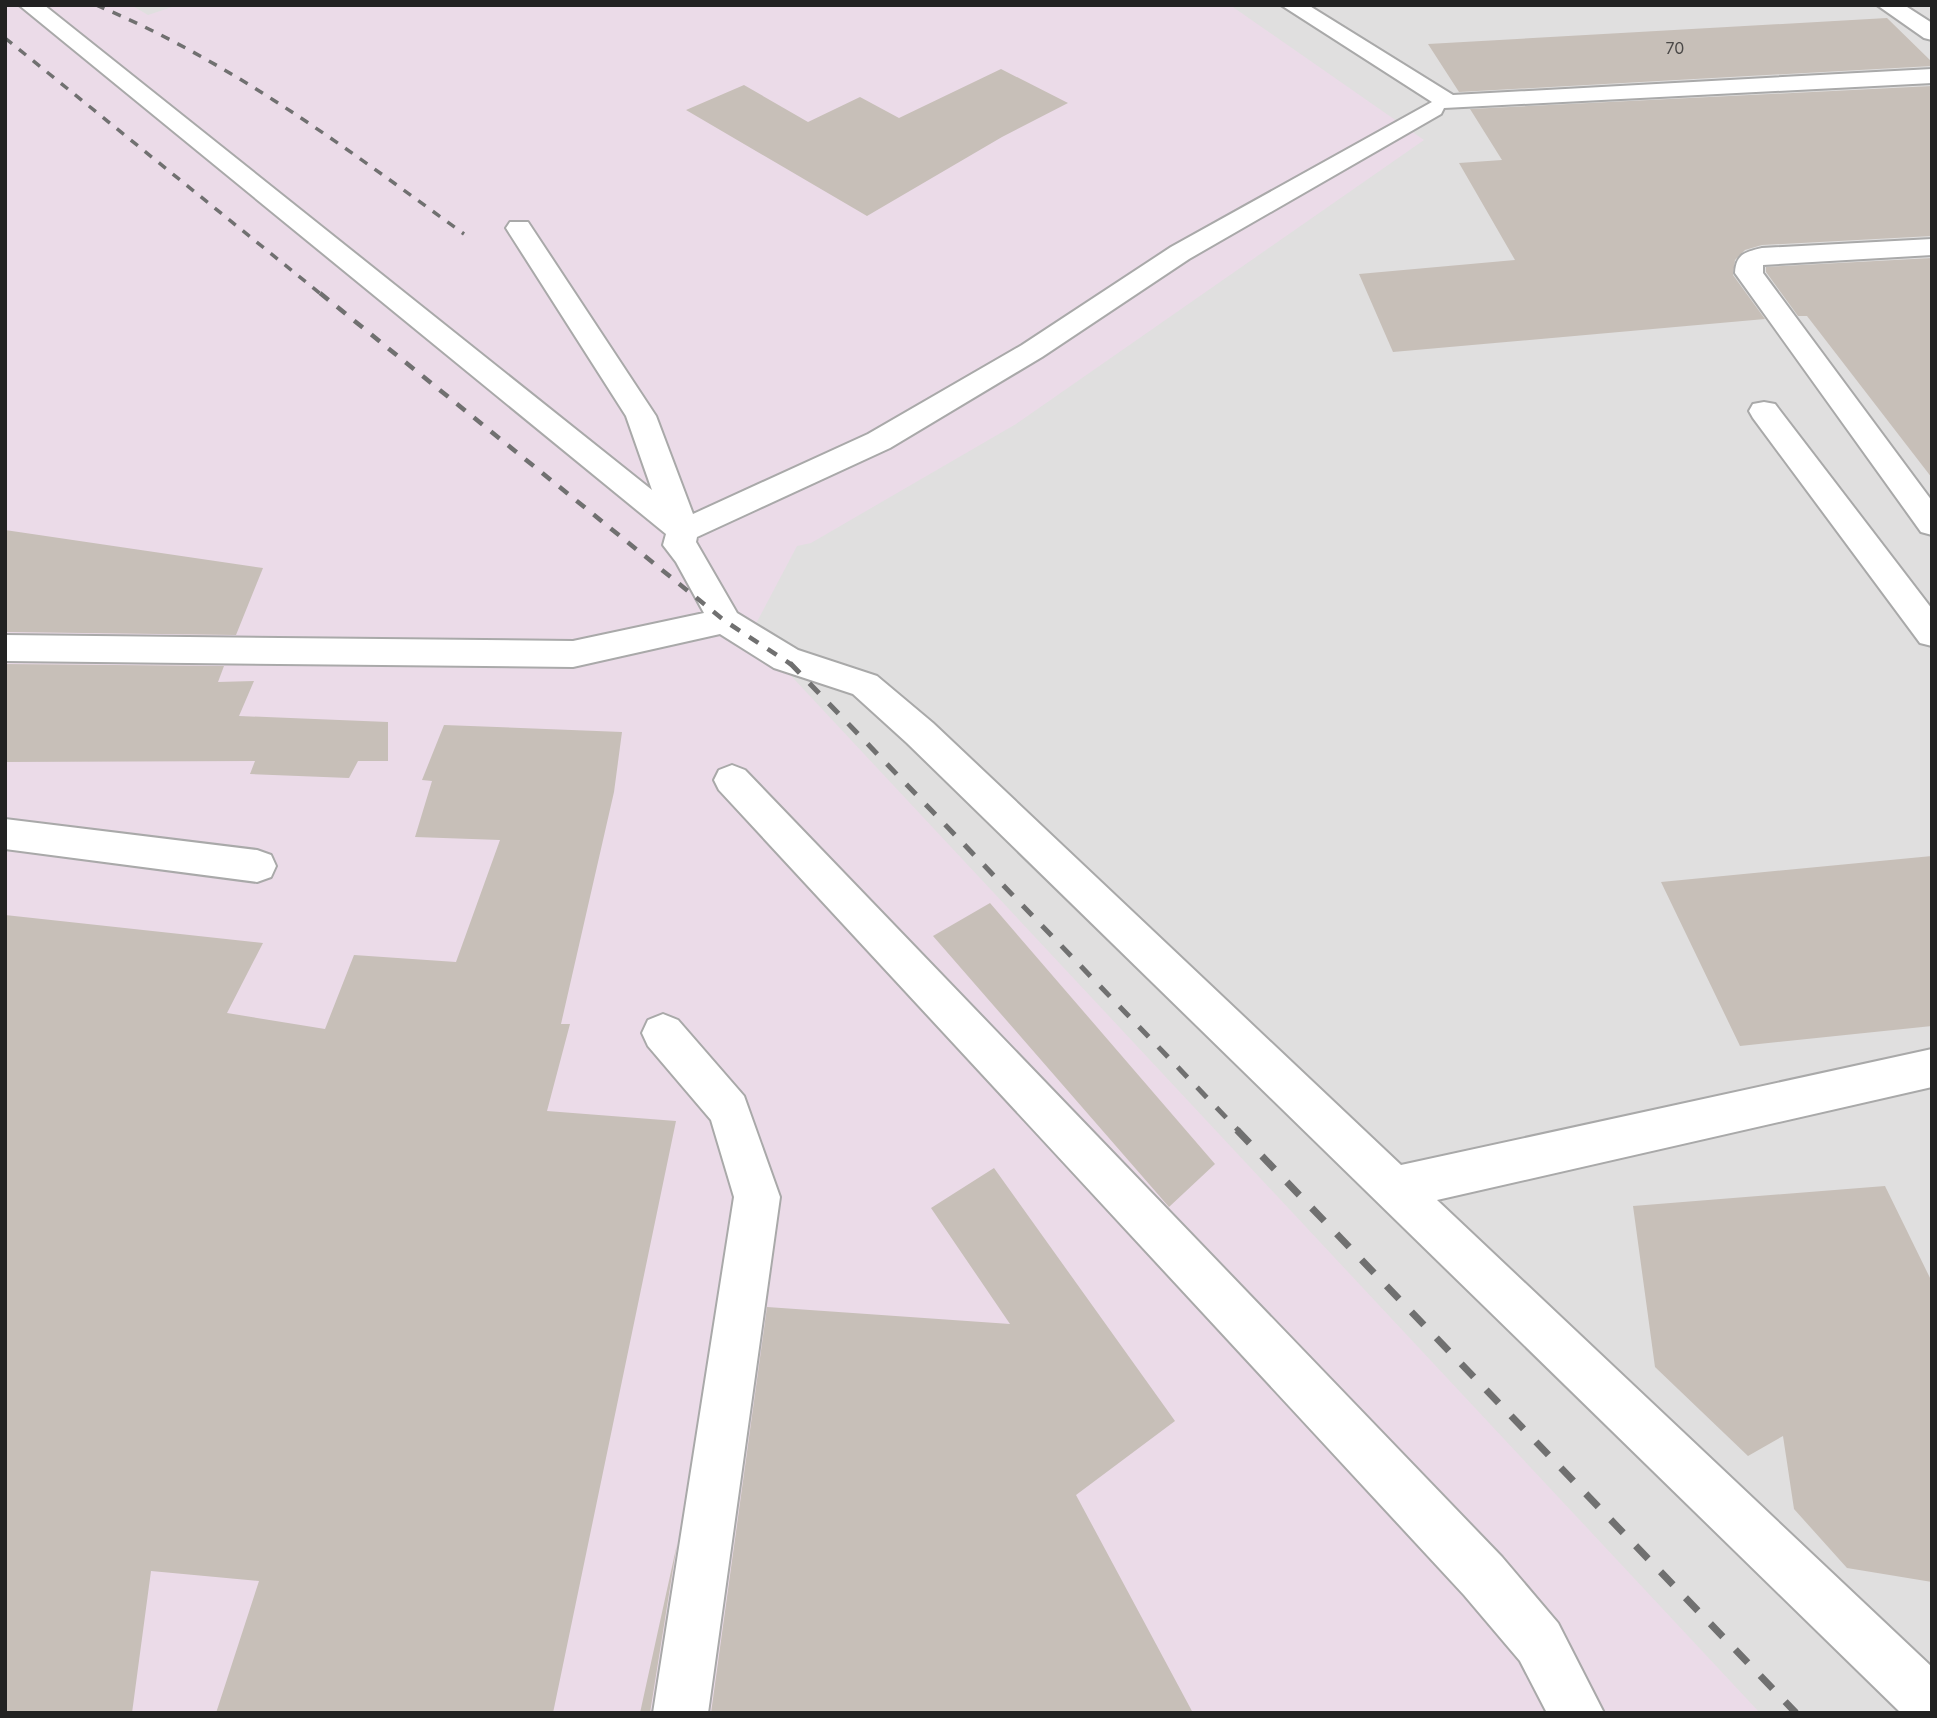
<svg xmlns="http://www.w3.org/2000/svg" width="1937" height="1718" viewBox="0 0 1937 1718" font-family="Inter,sans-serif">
	<rect width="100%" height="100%" fill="#f2efe9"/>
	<path fill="#e0dfdf" d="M5 5H1932V1713H5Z"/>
	<path fill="#ebdbe8" d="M5 5H131L148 15 178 5H1230L1424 140 1016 424 811 543 797 546 751 633 1760 1713H5Z"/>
	<path fill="#c7bfb8" d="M1887 18 1932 62V66L1459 92 1428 44Z
		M1001 69 1068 103 1002 137 867 216 686 110 744 85 808 122 860 97 899 118Z
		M1932 86V236L1762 245 1745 250 1735 260 1733 275 1765 319 1393 352 1359 274 1515 260 1459 163 1502 160 1470 109Z
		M1932 258V478L1807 316H1798L1766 272V267Z
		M5 530 263 568 236 635 5 632Z
		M5 664 224 666 218 682 254 681 239 716 388 722V761H358L349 778 250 774 255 761 5 762Z
		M444 725 622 732 614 792 561 1024H570L547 1111 676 1121 553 1713H216L259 1581 151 1571 132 1713H5V915L263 943 227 1013 325 1029 354 955 456 962 500 840 415 837 432 781 422 780Z
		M1932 856V1026L1740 1046 1661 882Z
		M990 903 1215 1164 1169 1207 933 936Z
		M994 1168 1175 1421 1076 1495 1193 1713H711L767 1307 1010 1324 931 1208Z
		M1885 1186 1932 1282V1582L1847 1568 1794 1509 1783 1436 1748 1456 1655 1367 1633 1206Z
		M677 1544 650 1713H640Z"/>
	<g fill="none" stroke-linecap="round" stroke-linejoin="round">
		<g stroke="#a9a9a9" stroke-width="4">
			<path id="minor" d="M19 5H44L652 490 626 416 506 228 510 222H528L656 416 693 514 868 434 1022 345 1171 247 1432 102 1281 5H1308L1453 95 1932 69V83L1444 108 1441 114 1189 259 1042 357 890 448 697 537 696 542 737 613 798 650 877 676 933 723 1401 1165 1932 1049V1087L1437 1200 1932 1667V1713H1901L907 743 853 694 774 668 720 634 573 667 5 661V635L573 641 704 613 676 562 663 545 666 534Z
				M1877 5H1904L1932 23V40L1924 38Z
				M1932 239V255L1763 265V273L1932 501V535L1921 532 1735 273C1736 254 1745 252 1762 248Z
				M1764 402 1775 404 1932 609V646L1920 643 1753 418 1749 411 1753 404Z
				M732 765 745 770 1502 1557 1558 1623 1604 1713H1547L1520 1661 1464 1595 719 790 714 780 719 770Z
				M5 819 257 850 271 855 276 866 271 877 257 882 5 849Z
				M663 1014 678 1020 744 1096 780 1197 708 1713H653L734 1197 711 1120 648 1046 642 1033 648 1020Z"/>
		</g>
		<use href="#minor" fill="#fff" fill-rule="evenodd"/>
		<path stroke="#707070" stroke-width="3.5" stroke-dasharray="9 9" stroke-linecap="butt" d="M96 5C232 62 346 148 464 234
			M5 38 322 295"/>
		<path stroke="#707070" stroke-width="4.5" stroke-dasharray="11 11" stroke-linecap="butt" d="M320 293 725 621 792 665"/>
		<path stroke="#707070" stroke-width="5" stroke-dasharray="14 14" stroke-linecap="butt" d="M790 663 1239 1131"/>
		<path stroke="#707070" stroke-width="7" stroke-dasharray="18 18" stroke-linecap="butt" d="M1237 1130 1796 1713"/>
	</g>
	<g text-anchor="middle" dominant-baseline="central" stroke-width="6" stroke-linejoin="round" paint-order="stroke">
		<g font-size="16" fill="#4b4948">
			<text x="1675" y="48">70</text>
		</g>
	</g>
	<rect width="1937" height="1718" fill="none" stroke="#222222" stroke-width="14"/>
</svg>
